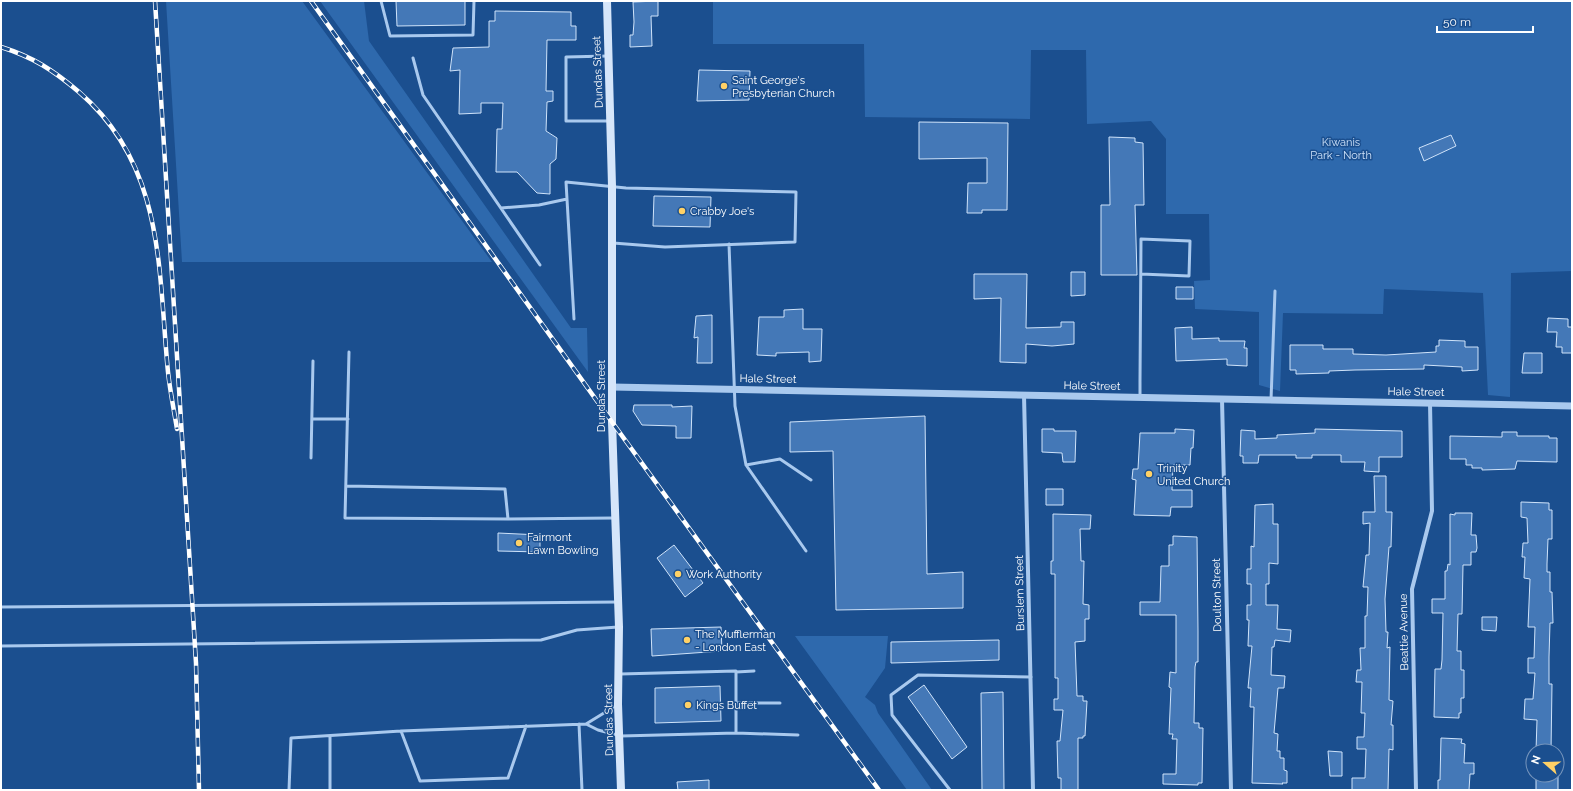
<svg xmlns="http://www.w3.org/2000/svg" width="1573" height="791" viewBox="0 0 1573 791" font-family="Raleway,sans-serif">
	<rect width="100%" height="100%" fill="#1b4f8f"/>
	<path fill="#2e69ad" d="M166 1H302L492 262H182Z
		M320 1H364L369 41 571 328H587L588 372Z
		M713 1H1572V271L1511 273 1510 397 1488 395 1483 293 1384 289 1383 314 1283 313 1280 391 1259 385V312L1195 309 1194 281 1210 280 1209 214H1166V139L1151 121 1087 124 1086 50H1031L1030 119 865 117 864 44H713Z
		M795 636H888L885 668 865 697 875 705 878 713 932 790H907Z"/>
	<path fill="#4478b7" stroke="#cfe3fa" d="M396 1H465V25L397 26Z
		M658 1V16H651L652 46 630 47V35H633L634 22 633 2Z
		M495 11 571 12V26H576V40H547L546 91H553V101L547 102 546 131 557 138 556 159 550 164V194L537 193 517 172H496L497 129H502L503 103H481V113L459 114 460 70 450 71 453 48 489 47V21H495Z
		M699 70 750 71 749 100 697 101Z
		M919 122 1008 123 1007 210H982V213H967L968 183H987V158L919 159Z
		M1451 135 1456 146 1424 161 1419 148Z
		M1109 137 1135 138V142L1143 143 1144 205H1135L1137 275H1101V205H1110Z
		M654 196 711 197 710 227 653 226Z
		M1071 272H1085V295L1071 296Z
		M974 274H1027L1026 328 1061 327V322H1074V344L1052 346 1026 344V363L1000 362 1001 298 974 299Z
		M1176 287H1193V299H1176Z
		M803 309V329H822L821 361 809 362V352L776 353V356L757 355 759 317H784V310Z
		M712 315V363H697L698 337 694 338 696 316Z
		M1548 318 1568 319V327H1572V353H1562V347H1556L1557 332H1547Z
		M1192 327V339L1219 338V341H1245L1244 348H1247V366L1227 365V359L1176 361 1175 328Z
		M1439 340 1465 341V347H1478V370L1462 371V367L1424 365V369L1355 370 1329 371V373L1296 374V370H1290V345H1323V349H1353V354L1386 355 1436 352V346H1439Z
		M1524 353H1542V373H1522Z
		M634 405H672V407L692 406 691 438H676V426L642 425 633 411Z
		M925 416 927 574 963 572V608L836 610 833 451 790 452V422Z
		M1042 429H1054V431H1076L1075 462H1063L1062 453 1042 452Z
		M1175 429 1194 430 1193 448H1191L1190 465H1173L1172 490H1192V507H1171L1170 516 1134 515 1136 480 1132 479 1133 469H1138L1140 433H1175Z
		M1315 429 1402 431V457H1379V472L1364 471 1365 462H1341V455H1312V458H1296V455H1259L1258 463H1243V456H1240L1241 430 1255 431V439L1277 438V435L1315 433Z
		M1502 432H1517V436H1549V438H1557V462L1517 461 1515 469 1482 470V468H1472V465H1466V459H1450V436L1502 437Z
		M1374 476H1386V512H1392L1391 547H1389L1385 599 1386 632H1388L1387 648 1390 647 1389 700 1393 701 1391 725H1393V750L1389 749 1388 790H1352V778H1365L1366 749H1357V737H1364L1365 713H1361L1362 682H1356L1357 670H1361L1360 648H1365V616H1367L1368 587H1363L1366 555H1369L1370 523 1363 524V512H1375Z
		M1046 489H1063V505H1046Z
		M1521 502 1549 503V510H1552V539H1548L1547 564V572H1550V592H1552L1553 623H1550L1549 657V684H1552L1551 751H1536L1537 720 1524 719 1525 699H1533L1535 673H1528V658H1534L1535 627H1528L1530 579 1524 578 1525 557H1522L1523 543H1528L1527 518 1521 517Z
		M1273 504V524H1278V564L1269 563V584H1266V605H1278L1277 629 1291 630 1290 642 1275 640 1274 647H1272L1271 675 1285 676 1284 688H1278L1274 733 1278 734 1277 751H1280V758H1284V770L1287 771V783H1282L1283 784 1252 783 1254 707H1250L1251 688H1248L1252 646H1248L1249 620H1247V605H1251V584H1247V569H1251V546L1254 547 1255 505Z
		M1455 513H1472L1471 535H1476L1477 548 1476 552H1471V565H1463L1462 614H1458L1457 651H1461V670H1464V698H1461V713H1459V718L1434 717 1435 669H1441L1442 660 1443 613H1432V599H1445V571H1447L1448 564 1450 565V514L1455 515Z
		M1053 514 1091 515 1090 529H1080L1081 561H1084L1083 604 1089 605V619H1085V641L1075 642 1077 696H1083V701H1087L1085 736H1083V738H1078V790H1061V778H1058L1057 741H1060L1063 710H1054V699H1058V678H1055V574H1051V561H1053Z
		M498 533 540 535V552L498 551Z
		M1173 536 1197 537 1198 631V662H1196L1195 667 1194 723H1199V728H1203L1202 783H1198V785L1163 784V774H1176L1177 739H1172L1173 734H1169L1171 688 1169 687 1170 672 1176 673V615H1140V602H1160L1161 566H1169V545H1173Z
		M674 545 703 583 685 597 657 558Z
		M1482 617H1497L1496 631 1482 630Z
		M721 627 722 651 652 656 651 629Z
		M999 640V660L891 663V642Z
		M924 685 967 747 952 759 908 697Z
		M720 686 721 721 655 723V688Z
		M1003 692 1004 790H982L981 693Z
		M1441 738 1462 739 1461 743 1465 744 1464 763H1474V774H1470L1469 790H1438V780H1440Z
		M1328 751 1342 752V776H1330Z
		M1536 775H1558V790H1536Z
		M709 780V790H678L677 782Z"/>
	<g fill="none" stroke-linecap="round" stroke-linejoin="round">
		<path stroke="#a9c9ee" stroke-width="3" d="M381 1 390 36 473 35 474 1
			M608 56 566 57V121H609
			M413 58 423 95 540 265
			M501 208 539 205 567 199
			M729 244 735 406 746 465 806 551
			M574 319 566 182 626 188 796 192 795 242 665 247 613 243
			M349 352 345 518 508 519 614 518
			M1140 398V382L1141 239 1190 241 1189 276 1141 274
			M1271 400 1275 291
			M313 419H348
			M311 458 313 361
			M746 465 780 459 811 480
			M346 486 505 489 508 519
			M1 607 618 602
			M1 646 541 640 577 630 618 627
			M736 672 754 671
			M736 703H780
			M579 724 582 790
			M586 724 617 705
			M401 731 420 781 508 778 526 726
			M736 733 798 735
			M289 790 291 738 401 731 586 724 598 730 621 736 736 733V671L620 674
			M330 790V736
			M950 790 892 715 891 695 918 675 1031 677"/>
		<path stroke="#a9c9ee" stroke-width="4" d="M1024 395 1033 790
			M1222 399 1231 790
			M1416 790 1412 589 1432 511 1430 403"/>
		<path stroke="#a9c9ee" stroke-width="7" d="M612 387 1572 406"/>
		<path stroke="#d6e6fa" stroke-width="8" d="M607 1 612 186V422L619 627 618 704 621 790"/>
		<g stroke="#fff" stroke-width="4.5">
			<path id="rail" d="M155 1 196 663 199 790
				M311 1 612 422 879 790
				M1 47C33 57 53 70 79 92 165 166 158 269 168 372 170 391 174 410 177 429"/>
		</g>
		<use href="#rail" stroke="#1b4f8f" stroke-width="3" stroke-dasharray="9" stroke-linecap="butt"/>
	</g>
	<g fill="#ffd166" stroke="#1b4f8f" stroke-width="1.5">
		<circle cx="724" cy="86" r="4"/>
		<circle cx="682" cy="211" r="4"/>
		<circle cx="1149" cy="474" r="4"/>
		<circle cx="519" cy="543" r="4"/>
		<circle cx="678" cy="574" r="4"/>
		<circle cx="687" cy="640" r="4"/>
		<circle cx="688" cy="705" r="4"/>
	</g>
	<g text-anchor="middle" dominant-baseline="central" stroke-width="3" stroke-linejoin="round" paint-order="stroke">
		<g font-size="11" fill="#fff" stroke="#1b4f8f">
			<text transform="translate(598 72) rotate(-92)">Dundas Street</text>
			<text transform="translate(768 379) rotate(1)">Hale Street</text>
			<text transform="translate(1092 386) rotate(1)">Hale Street</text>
			<text transform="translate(1416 392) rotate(1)">Hale Street</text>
			<text transform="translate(601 396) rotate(-90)">Dundas Street</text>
			<text transform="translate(1020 593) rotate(-91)">Burslem Street</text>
			<text transform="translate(1217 595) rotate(-91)">Doulton Street</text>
			<text transform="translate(1404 632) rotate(-91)">Beattie Avenue</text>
			<text transform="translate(609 720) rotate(-91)">Dundas Street</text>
		</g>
		<g font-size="11" fill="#fff" stroke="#1b4f8f" text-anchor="start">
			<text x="732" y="80">Saint George's<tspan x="732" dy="13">Presbyterian Church</tspan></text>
			<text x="690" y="211">Crabby Joe's</text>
			<text x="1157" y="468">Trinity<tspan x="1157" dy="13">United Church</tspan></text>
			<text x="527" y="537">Fairmont<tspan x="527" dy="13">Lawn Bowling</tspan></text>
			<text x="686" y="574">Work Authority</text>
			<text x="695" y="634">The Mufflerman<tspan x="695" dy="13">- London East</tspan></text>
			<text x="696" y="705">Kings Buffet</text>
		</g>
		<g font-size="11" fill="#cfe3fa" stroke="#1b4f8f">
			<text x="1341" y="142">Kiwanis<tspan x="1341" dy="13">Park - North</tspan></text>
		</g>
	</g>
	<rect width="1573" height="791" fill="none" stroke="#ffffff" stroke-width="4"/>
	<g transform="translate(1545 763) rotate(290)"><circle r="19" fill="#1b4f8f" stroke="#7695bc"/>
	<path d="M0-3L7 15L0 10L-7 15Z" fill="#ffd166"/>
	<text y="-6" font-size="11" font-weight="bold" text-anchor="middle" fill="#ffffff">N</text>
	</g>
	<path d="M1437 26v6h96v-6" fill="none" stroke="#ffffff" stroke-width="2"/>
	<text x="1443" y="26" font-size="12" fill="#ffffff" stroke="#1b4f8f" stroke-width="3" paint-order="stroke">50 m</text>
</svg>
